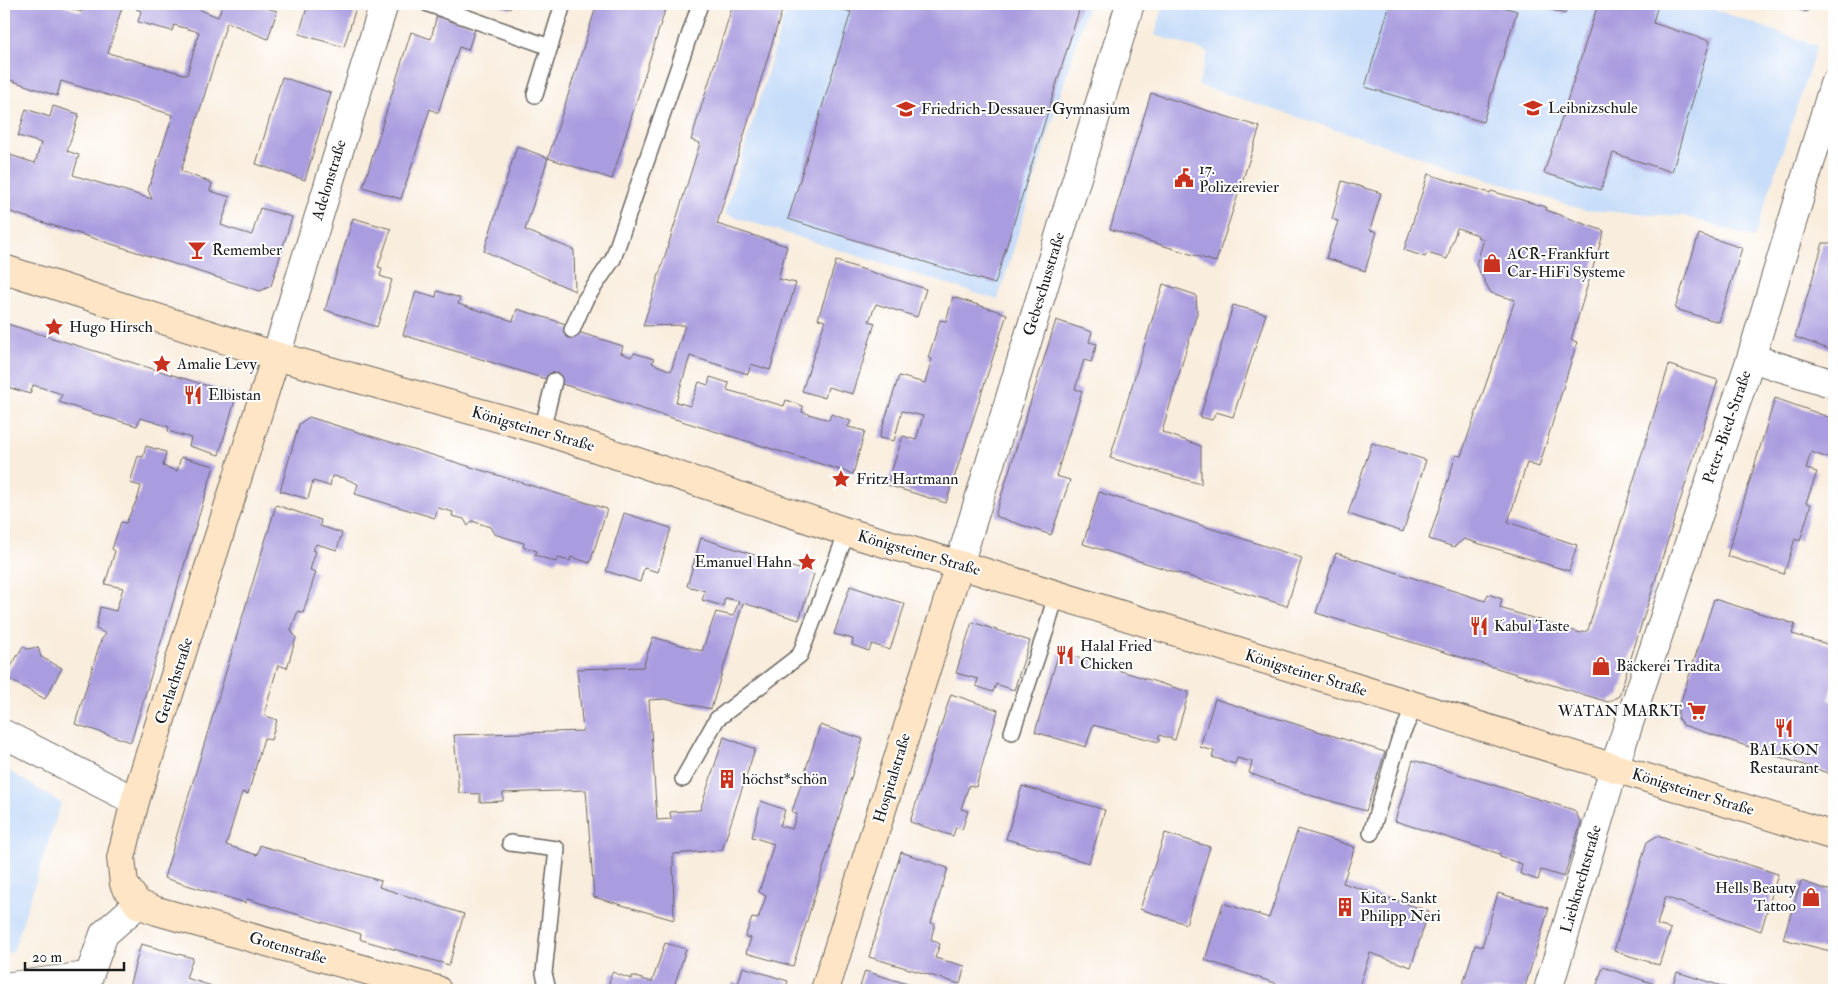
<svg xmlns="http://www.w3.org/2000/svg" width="1838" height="994" viewBox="0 0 1838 994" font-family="'IM FELL Double Pica',serif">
	<rect width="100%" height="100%" fill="#fff"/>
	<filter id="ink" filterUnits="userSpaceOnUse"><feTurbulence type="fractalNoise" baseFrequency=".02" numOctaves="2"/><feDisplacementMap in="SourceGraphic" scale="10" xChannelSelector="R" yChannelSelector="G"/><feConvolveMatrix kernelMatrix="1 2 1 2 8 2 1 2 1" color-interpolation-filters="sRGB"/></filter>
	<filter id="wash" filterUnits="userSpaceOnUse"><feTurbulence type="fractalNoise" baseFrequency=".0096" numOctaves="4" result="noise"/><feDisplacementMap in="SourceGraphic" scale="20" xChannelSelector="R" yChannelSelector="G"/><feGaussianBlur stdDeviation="1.12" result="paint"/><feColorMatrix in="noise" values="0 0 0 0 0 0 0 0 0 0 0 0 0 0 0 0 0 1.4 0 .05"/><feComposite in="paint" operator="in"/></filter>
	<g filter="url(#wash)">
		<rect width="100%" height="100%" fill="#f9eddd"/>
		<path fill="#c7ddf9" d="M788 4H1088L998 300 725 214Z
			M1164 4H1699L1817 46 1754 238 1684 216 1584 210 1198 85 1208 52 1155 35Z
			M4 768 61 803 13 952 4 954Z"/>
		<g id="blocks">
			<path fill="#aa9ddf" d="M4 4H58L81 12 84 4H123L108 53 187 75 199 32 174 25 172 31 138 22 141 11 136 9 138 4H186L218 17 223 4H254L277 11 268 39 227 22 181 171 212 183 210 191 230 197 221 225 229 228 252 235 260 208 292 217 271 286 260 291 4 210V153L35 163 41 143 18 136 26 109 50 117 53 106 79 114 67 151 79 155 73 175 152 199 148 190 173 115 61 81 57 96 4 78Z
				M308 4H357L344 47 299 34Z
				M494 4H512L510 9Z
				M597 4H667L612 179 548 158Z
				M733 4H784L717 224 787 246 778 279 796 283 770 370 751 364 748 374 690 356 676 402 690 406 699 382 708 385 710 377 729 383 727 390 784 406 786 400 803 406 802 412 829 420 831 414 851 421 848 427 865 431 853 474 403 335 416 291 436 297 437 291 460 298 458 304 513 321 517 309 566 324 565 328 623 346 621 353 631 357 634 353 654 359 652 363 671 371 685 325 643 326 700 143 691 140Z
				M824 4H1081L995 284 788 219 851 12Z
				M1390 4H1493L1517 11 1483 122 1365 87Z
				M1532 4H1568L1565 14Z
				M1598 4H1658L1653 23 1710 41 1672 172 1613 153 1601 190 1544 173Z
				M1782 4H1809L1807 12Z
				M437 14 476 26 468 50 459 47 438 113 430 109 401 199 363 187 411 32 431 39Z
				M282 77 331 93 305 180 256 164Z
				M1151 93 1260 127 1216 262 1110 229Z
				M517 146 548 158 525 230 574 250 575 291 484 251Z
				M1428 174 1490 193 1491 191 1546 207V210L1604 231 1571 340 1577 342 1539 467 1527 463 1508 522 1577 545 1569 571 1464 539 1454 547 1429 539 1456 455 1461 456 1515 300 1491 293 1476 265 1484 239 1477 237 1478 235 1457 228 1447 259 1427 253 1425 257 1404 250Z
				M1342 181 1381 193 1370 230 1377 232 1365 271 1326 258 1338 221 1332 219Z
				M353 218 391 229 378 267 382 268 380 276 392 280 377 327 325 310Z
				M1699 234 1742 248 1719 322 1675 309Z
				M1823 243H1834V351L1795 337Z
				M836 261 926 289 917 317 876 304 869 321 875 323 853 394 828 387 825 398 802 391 825 321 818 319Z
				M1163 284 1196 295 1197 313 1162 432 1201 446V484L1110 458Z
				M953 297 1007 314 946 503 887 485 903 436 916 440 923 416 902 411 894 441 879 438 899 376 925 383 932 359 928 358 940 320 946 321Z
				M1233 305 1266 314 1233 417 1216 412 1212 420 1200 417Z
				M1056 320 1092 332 1089 342 1097 344 1091 362 1084 360 1075 389 1082 391 1056 476 1070 480 1051 535 995 516Z
				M4 323 231 393 235 400 219 455 189 446 191 438 168 431 169 427 154 422 140 418 137 426 95 414 59 402 62 394 33 385 30 394 4 386Z
				M1669 365 1718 380 1619 696 1608 702 1316 613 1336 553 1485 601 1488 594 1502 599 1500 608 1581 633 1588 630Z
				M1775 398 1834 419V460L1811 452 1806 469 1817 472 1806 503 1811 504 1800 541 1795 539 1784 574 1727 556Z
				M309 417 607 509 590 563 571 557 570 561 558 558 556 562 535 555 537 551 523 547 524 543 494 534 490 527 472 521 468 526 464 519 452 516 453 512 438 508 435 518 355 494 358 484 344 478 332 476 330 486 313 481 308 499 280 491 299 424Z
				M1372 443 1426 460 1403 532 1348 514Z
				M146 446 166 452 163 466 177 471 181 457 214 466 131 742 75 724 101 640 106 634 96 629 100 607 116 611 123 588 105 584 115 551 112 549 121 522 126 523 138 497 141 486 130 483 138 456 143 457Z
				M1099 492 1302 558 1287 606 1083 544Z
				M276 505 321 520 320 526 342 533 337 550 316 544 313 550 316 551 310 570 316 572 303 613 298 611 291 630 296 638 287 668 278 665 264 715 277 720 271 740 264 738 248 794 242 792 226 845 257 855 260 845 262 846 381 881 379 887 464 914 449 965 362 940 360 939 361 934 247 899 246 903 164 878Z
				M624 513 671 528 658 572 644 568 640 582 606 571Z
				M701 538 814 574 799 620 743 603 711 709 665 699 649 700 657 820 671 819 670 812 700 810 724 737 755 749 722 850 673 854 674 920 594 897 586 790 503 793V801L480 802V794L459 793 454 735 583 731 577 669 643 667 653 637 702 651 716 612 733 616 739 601 725 598 723 606 702 600 705 591 687 586Z
				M850 586 905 604 890 650 872 644 869 651 852 645 853 639 834 634Z
				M1714 599 1795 624 1792 634 1834 646V682L1829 700 1834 702V775L1683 725 1678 718V710Z
				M972 622 1030 641 1014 690 996 684 993 692 976 686 978 679 956 673Z
				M23 646 27 649 38 647 41 657 62 668 45 699 5 677Z
				M1059 652 1189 692 1175 740 1159 735V742L1093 725 1086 747 1035 732Z
				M951 694 998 710 976 787 969 785 961 809 968 811 962 830 956 827 953 836 910 822Z
				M1215 699 1385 752 1366 811 1313 796 1249 773 1252 762 1237 758 1235 764 1212 757 1214 751 1200 747Z
				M820 725 863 739 793 966 746 953 751 938 745 937 752 918 758 919 766 896 759 892 774 844 752 837 761 801 785 810 780 826 792 829 797 814 792 812Z
				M1413 760 1574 810 1581 822 1564 877 1541 870 1538 880 1520 874 1522 864 1500 857V854L1395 821Z
				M1022 786 1105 810 1089 863 1006 839Z
				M1298 829 1355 847 1343 883 1429 911 1411 967 1370 953 1358 990H1296L1205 960 1223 903 1269 918Z
				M1165 833 1210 847 1186 924 1140 909Z
				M1657 836 1778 874 1761 931 1665 897 1657 925 1671 929 1659 965 1614 951 1647 842Z
				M901 852 948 868 931 923 935 924 931 939 940 944 935 958 965 966 960 984 869 957Z
				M1801 881 1834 892V952L1783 939Z
				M1498 893 1549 908 1524 990H1461L1475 945 1482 947Z
				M665 943 686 949 673 990H607L612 972 631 979 632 976 652 982Z
				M141 944 193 958 186 978 225 990H128Z
				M743 967 788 981 785 990H730L733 982 738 984Z
				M1603 967 1658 985 1656 990H1595Z
				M865 971 920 988 919 990H859Z
				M1677 972 1734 990H1671Z"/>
		</g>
	</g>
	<g filter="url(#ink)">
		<use href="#blocks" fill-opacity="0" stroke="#696560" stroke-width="1"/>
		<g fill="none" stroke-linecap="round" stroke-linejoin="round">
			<g stroke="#696560" stroke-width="18">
				<path id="service" d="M428 4 550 47
					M535 95 563 4
					M572 330 585 300 613 259 700 4
					M542 430 554 381
					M1012 732 1046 630 1056 595
					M683 779 717 719 800 655 847 532
					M1371 833 1399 740 1415 706
					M510 843 557 849 544 973 548 990"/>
			</g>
			<g stroke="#696560" stroke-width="30">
				<path id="minor" d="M276 356 384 4
					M1751 358 1834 384
					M4 734 135 801
					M4 987 87 976
					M84 990 104 934 138 904
					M1548 990 1614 768 1751 358 1834 84"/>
			</g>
			<g stroke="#696560" stroke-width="30">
				<path id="tertiary" d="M959 565 1130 4"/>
			</g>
			<g stroke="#696560" stroke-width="30">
				<path id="secondary" d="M4 269 276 356 542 430 847 532 980 571 1834 836
					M276 356 135 801 121 858 124 884 138 904 157 911 437 990
					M825 990 959 565"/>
			</g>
			<use href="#service" stroke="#fff" stroke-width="15"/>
			<use href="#minor" stroke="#fff" stroke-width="28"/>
			<use href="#tertiary" stroke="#fff" stroke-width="28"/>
			<use href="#secondary" stroke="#fee5c5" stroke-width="28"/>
		</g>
	</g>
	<defs>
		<g id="school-bare" transform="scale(1.5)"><path d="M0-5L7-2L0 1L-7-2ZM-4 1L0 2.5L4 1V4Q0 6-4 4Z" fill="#c8321e" stroke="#fff" stroke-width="2.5" paint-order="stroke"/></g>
		<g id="civic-bare" transform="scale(1.5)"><path d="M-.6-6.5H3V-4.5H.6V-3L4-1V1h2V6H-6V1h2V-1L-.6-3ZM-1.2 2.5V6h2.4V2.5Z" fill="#c8321e" stroke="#fff" stroke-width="2.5" paint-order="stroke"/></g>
		<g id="bar-bare" transform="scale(1.5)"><path d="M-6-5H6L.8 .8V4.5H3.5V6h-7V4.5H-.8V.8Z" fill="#c8321e" stroke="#fff" stroke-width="2.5" paint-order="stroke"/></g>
		<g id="shop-bare" transform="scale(1.5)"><path d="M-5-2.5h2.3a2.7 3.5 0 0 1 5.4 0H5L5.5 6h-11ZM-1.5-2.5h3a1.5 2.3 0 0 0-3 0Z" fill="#c8321e" stroke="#fff" stroke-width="2.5" paint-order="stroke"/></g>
		<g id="sight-bare" transform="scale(1.5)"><path d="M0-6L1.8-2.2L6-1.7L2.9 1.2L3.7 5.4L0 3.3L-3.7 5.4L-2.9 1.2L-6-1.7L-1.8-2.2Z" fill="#c8321e" stroke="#fff" stroke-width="2.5" paint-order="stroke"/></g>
		<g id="restaurant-bare" transform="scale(1.5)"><path d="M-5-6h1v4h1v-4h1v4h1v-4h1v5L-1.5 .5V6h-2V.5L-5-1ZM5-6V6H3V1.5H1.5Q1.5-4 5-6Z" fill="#c8321e" stroke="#fff" stroke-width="2.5" paint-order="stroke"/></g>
		<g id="supermarket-bare" transform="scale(1.5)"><path d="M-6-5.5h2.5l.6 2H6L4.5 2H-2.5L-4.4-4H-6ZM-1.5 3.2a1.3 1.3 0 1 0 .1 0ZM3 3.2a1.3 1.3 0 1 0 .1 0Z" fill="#c8321e" stroke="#fff" stroke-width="2.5" paint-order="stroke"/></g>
		<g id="building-bare" transform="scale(1.5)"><path d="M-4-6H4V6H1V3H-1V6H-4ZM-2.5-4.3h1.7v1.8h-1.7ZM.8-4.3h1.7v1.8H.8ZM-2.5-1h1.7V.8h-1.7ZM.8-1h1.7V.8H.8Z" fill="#c8321e" stroke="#fff" stroke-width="2.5" paint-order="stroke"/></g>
	</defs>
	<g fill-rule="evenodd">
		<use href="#school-bare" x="1533" y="108"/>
		<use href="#school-bare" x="906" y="109"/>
		<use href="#civic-bare" x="1184" y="178"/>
		<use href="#bar-bare" x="197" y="250"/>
		<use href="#shop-bare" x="1492" y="263"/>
		<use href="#sight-bare" x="54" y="327"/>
		<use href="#sight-bare" x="162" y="364"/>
		<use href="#restaurant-bare" x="193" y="395"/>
		<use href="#sight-bare" x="841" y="479"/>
		<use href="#sight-bare" x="807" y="562"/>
		<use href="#restaurant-bare" x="1479" y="626"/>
		<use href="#restaurant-bare" x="1065" y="655"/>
		<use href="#shop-bare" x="1601" y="666"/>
		<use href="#supermarket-bare" x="1697" y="711"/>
		<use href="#restaurant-bare" x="1784" y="728"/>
		<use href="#building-bare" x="727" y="779"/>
		<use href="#shop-bare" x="1811" y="897"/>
		<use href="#building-bare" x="1345" y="907"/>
	</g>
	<g text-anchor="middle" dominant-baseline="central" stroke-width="4" stroke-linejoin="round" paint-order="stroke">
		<g font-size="16" fill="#1c1c1c" stroke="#fff" text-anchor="start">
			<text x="1548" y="108">Leibnizschule</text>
			<text x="921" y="109">Friedrich-Dessauer-Gymnasium</text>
			<text x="1199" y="169">17.<tspan x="1199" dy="18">Polizeirevier</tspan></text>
			<text x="212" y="250">Remember</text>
			<text x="1507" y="254">ACR-Frankfurt<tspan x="1507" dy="18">Car-HiFi Systeme</tspan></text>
			<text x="69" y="327">Hugo Hirsch</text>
			<text x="177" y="364">Amalie Levy</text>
			<text x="208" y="395">Elbistan</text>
			<text x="856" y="479">Fritz Hartmann</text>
			<text x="792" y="562" text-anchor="end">Emanuel Hahn</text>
			<text x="1494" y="626">Kabul Taste</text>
			<text x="1080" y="646">Halal Fried<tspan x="1080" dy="18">Chicken</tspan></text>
			<text x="1616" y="666">Bäckerei Tradita</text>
			<text x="1682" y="711" text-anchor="end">WATAN MARKT</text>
			<text x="1784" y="750" text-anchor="middle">BALKON<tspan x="1784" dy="18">Restaurant</tspan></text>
			<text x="742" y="779">höchst*schön</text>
			<text x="1796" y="888" text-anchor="end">Hells Beauty<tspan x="1796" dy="18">Tattoo</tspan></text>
			<text x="1360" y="898">Kita - Sankt<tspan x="1360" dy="18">Philipp Neri</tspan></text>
		</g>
		<g font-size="16" fill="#1c1c1c" stroke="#fff">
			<text transform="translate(329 180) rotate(-73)">Adelonstraße</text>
			<text transform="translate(1044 284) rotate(-73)">Gebeschusstraße</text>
			<text transform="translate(1727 427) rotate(-71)">Peter-Bied-Straße</text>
			<text transform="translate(533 429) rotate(16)">Königsteiner Straße</text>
			<text transform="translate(919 553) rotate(16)">Königsteiner Straße</text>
			<text transform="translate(1306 673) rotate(17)">Königsteiner Straße</text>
			<text transform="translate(174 681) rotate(-72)">Gerlachstraße</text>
			<text transform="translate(892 778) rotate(-73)">Hospitalstraße</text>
			<text transform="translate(1693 792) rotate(17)">Königsteiner Straße</text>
			<text transform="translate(1581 879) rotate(-74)">Liebknechtstraße</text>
			<text transform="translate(288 948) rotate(16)">Gotenstraße</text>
		</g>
	</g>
	<rect width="1838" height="994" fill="none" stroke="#fff" stroke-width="20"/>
	<path d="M25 962v8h99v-8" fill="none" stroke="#1c1c1c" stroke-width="2.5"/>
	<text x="32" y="962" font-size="15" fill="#1c1c1c" stroke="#ffffff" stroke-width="4" paint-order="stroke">20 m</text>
</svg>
